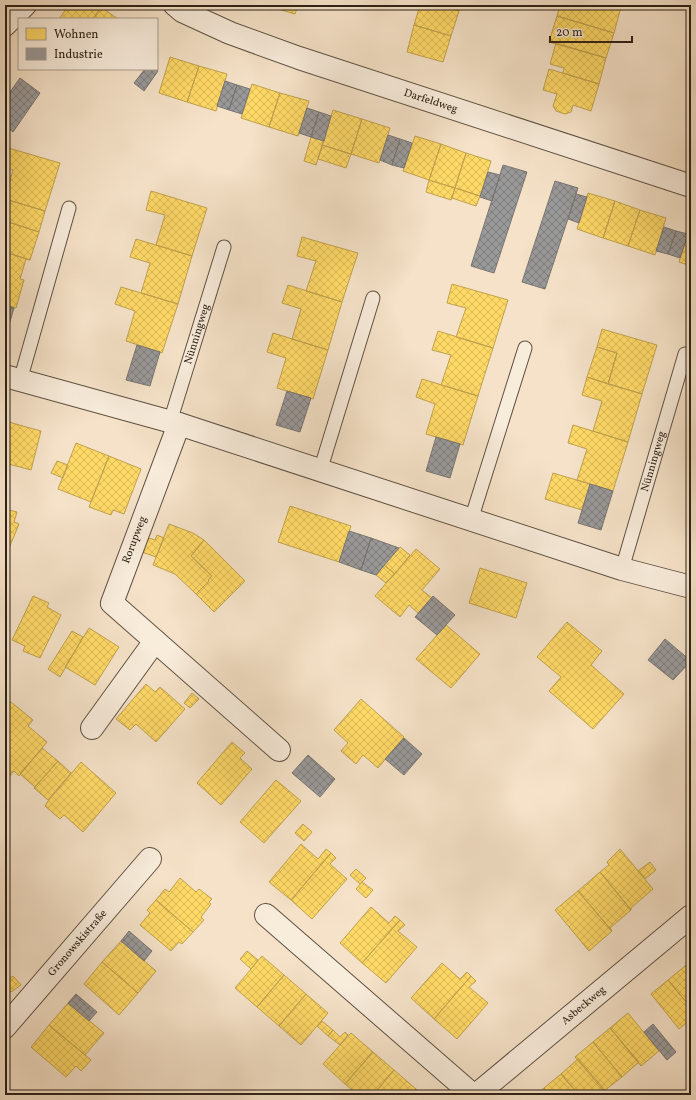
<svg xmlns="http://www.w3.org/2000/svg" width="696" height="1100" viewBox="0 0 696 1100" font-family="Vollkorn,serif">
	<defs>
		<pattern id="homes-cross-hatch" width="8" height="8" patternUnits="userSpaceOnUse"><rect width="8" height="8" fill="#ffd966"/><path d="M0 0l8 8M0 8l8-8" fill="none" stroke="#dbba58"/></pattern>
		<pattern id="industry-cross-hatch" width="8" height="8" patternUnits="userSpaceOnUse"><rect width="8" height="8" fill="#999"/><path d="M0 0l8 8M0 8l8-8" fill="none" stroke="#7d7c7c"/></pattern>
	</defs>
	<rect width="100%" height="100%" fill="#f5e2c8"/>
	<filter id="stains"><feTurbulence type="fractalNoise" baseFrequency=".005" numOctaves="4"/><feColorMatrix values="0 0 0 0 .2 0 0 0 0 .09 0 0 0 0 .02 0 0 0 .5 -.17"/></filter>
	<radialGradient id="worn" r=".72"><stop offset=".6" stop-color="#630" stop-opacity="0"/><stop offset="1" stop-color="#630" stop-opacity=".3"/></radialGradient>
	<path fill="url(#homes-cross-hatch)" stroke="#c0a24e" d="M69 5H99L101 7 93 19H59Z
		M265 5H298L295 14Z
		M420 5H440L459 11 451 36 414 25Z
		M440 5H460L459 11Z
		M560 5H614L621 7 614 33 557 16Z
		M101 7 118 19H93Z
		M557 16 614 33 606 58 549 42Z
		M414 25 451 36 443 62 407 52Z
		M556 43 606 58 599 84 563 73 564 68 550 64Z
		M170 57 199 66 187 102 159 93Z
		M199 66 227 74 216 111 187 102Z
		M549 69 599 84 591 111 573 105 571 112 565 114 556 111 553 106 557 94 543 90Z
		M252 84 280 93 269 127 241 118Z
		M280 93 309 101 298 136 269 127Z
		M333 110 362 119 351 154 322 145Z
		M362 119 390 128 379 163 351 154Z
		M415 136 441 144 429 180 403 171Z
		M311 137 324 141 316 165 304 161Z
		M441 144 466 153 455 188 429 180Z
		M322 145 351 154 346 168 318 159Z
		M5 147 60 163 45 211 5 199 13 170 5 167Z
		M466 153 491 161 480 196 455 188Z
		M429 180 455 188 451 200 426 192Z
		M455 188 480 196 476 206 452 198Z
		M151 191 207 208 192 256 156 245 165 215 146 210Z
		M588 193 615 201 603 238 577 229Z
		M5 199 45 211 39 232 5 221Z
		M615 201 640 210 628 246 603 238Z
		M640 210 666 218 655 255 628 246Z
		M5 221 39 232 30 260 5 252Z
		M691 226V266L679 262Z
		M302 237 358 253 342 302 306 291 316 261 297 256Z
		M136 239 192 256 178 304 141 293 150 263 130 257Z
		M5 252 30 260 26 259 20 279 24 280 16 308 5 305Z
		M452 284 508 300 493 348 456 337 466 308 447 303Z
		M288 285 342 302 328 350 292 339 301 309 282 303Z
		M121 287 178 304 162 353 126 341 135 311 115 304Z
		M602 329 657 345 642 394 608 384 617 353 597 347Z
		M438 331 493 348 478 396 441 385 451 355 432 350Z
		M273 333 328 350 313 399 277 388 286 358 267 352Z
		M597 347 617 353 608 384 587 377Z
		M587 377 642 394 628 442 593 431 602 401 582 395Z
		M422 379 478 396 463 445 426 434 435 404 416 397Z
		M5 421 41 431 31 470 5 463Z
		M573 425 628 442 613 491 577 480 587 449 568 443Z
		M76 443 109 456 91 502 58 489Z
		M109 456 141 469 124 514 113 510 111 515 89 507Z
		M57 461 68 465 63 478 51 473Z
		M553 473 590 484 582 510 545 499Z
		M290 506 351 526 339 562 278 542Z
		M5 509 17 512 14 522 19 524 5 558Z
		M169 524 193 533 204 540 191 556 212 576 208 580 209 581 196 594 175 574 153 565Z
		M157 535 164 538 156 557 142 552 149 538 155 540Z
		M204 540 245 581 214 612 196 594 209 581 208 580 212 576 191 556Z
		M400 547 410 555 395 574 384 565Z
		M416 549 440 569 422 590 432 598 418 613 409 605 400 617 375 596Z
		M384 565 395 574 386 583 376 575Z
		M480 568 527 583 516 618 469 603Z
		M33 596 49 603 47 607 61 615 40 658 23 651 25 646 12 640Z
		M567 622 602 651 591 665 624 694 593 729 549 691 561 677 537 657Z
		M446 625 480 654 451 688 416 659Z
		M89 628 119 647 95 685 65 667Z
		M72 631 83 637 60 677 48 669Z
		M146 684 155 692 160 687 185 709 156 742 136 724 130 730 116 719Z
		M192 693 199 699 190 708 184 703Z
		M361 699 404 737 378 768 363 755 356 764 341 751 348 743 334 730Z
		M11 702 33 720 28 726 47 742 19 776 14 771 9 777 5 773V709Z
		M232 742 245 753 240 758 252 769 221 805 197 783Z
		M42 748 58 761 35 787 20 774Z
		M58 761 71 773 48 800 34 788Z
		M81 762 116 793 83 832 64 815 60 819 45 806 48 801Z
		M276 780 301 801 264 843 240 822Z
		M303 824 312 832 304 841 295 833Z
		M301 844 318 859 326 849 331 853 291 900 269 882Z
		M620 849 653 889 631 908V910L600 872 609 865 607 862Z
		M331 853 336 858 330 864 347 879 312 919 291 900Z
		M650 862 656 870 645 879 638 871Z
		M356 869 366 878 360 884 350 875Z
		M600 872 631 910 610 928 612 931 578 891Z
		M180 878 196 892 199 889 212 899 209 902 211 904 201 917 204 920 193 932 156 900 165 889 169 892Z
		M362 882 373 890 366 898 356 889Z
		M578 891 612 931 589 951 555 910Z
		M156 900 193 932 182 944 179 942 171 951 140 925 150 913 147 910Z
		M371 907 389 923 395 916 400 920 362 963 340 943Z
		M400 920 405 925 398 931 417 947 386 983 362 963Z
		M121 941 156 971 138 993 102 962Z
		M247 951 258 960 251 969 240 959Z
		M262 956 284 975 257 1007 235 988Z
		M691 961V973L685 966Z
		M102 962 138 993 119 1015 84 984Z
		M442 963 460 979 467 972 471 976 434 1019 411 998Z
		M685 966 691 973V1008L668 980Z
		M5 973 10 978 5 982Z
		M284 975 306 994 279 1026 257 1007Z
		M13 976 21 985 11 992 5 985V982Z
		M471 976 476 981 469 987 488 1003 457 1039 434 1019Z
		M668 980 691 1008V1019L679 1029 651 994Z
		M306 994 328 1013 301 1045 279 1026Z
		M68 1003 104 1033 85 1055 49 1025Z
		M628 1013 659 1051 641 1066 610 1028Z
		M322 1021 333 1030 328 1036 317 1026Z
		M49 1025 91 1060 81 1071 76 1066 66 1077 31 1047Z
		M610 1028 639 1062 622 1077 593 1042Z
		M333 1030 340 1037 345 1032 348 1035 340 1045 328 1036Z
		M351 1033 373 1052 345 1084 323 1064Z
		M593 1042 622 1077 604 1091 575 1057Z
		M373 1052 394 1070 373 1095H358L345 1084Z
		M578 1059 605 1090 607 1094 606 1095H579L561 1074Z
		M394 1070 416 1089 412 1095H373Z
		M561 1074 579 1095H550L544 1088Z
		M544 1088 550 1095H536Z
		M416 1089 422 1095H412Z"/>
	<path fill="url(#industry-cross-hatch)" stroke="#797572" d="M145 69H155L158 71 144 91 134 83Z
		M20 78 40 93 13 132 5 126V99Z
		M225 81 237 85 229 110 217 106Z
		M237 85 250 89 242 114 229 110Z
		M307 108 319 112 311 137 299 133Z
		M319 112 331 116 324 141 311 137Z
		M388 135 400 139 392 165 380 160Z
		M400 139 412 143 404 168 392 165Z
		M503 165 527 172 494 273 471 266Z
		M488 172 500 175 492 201 480 197Z
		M555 181 578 188 545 289 522 282Z
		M576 194 587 197 579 223 568 219Z
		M664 227 676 231 668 254 656 251Z
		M676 231 688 234 680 258 668 254Z
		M5 305 14 308 5 338Z
		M137 345 160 352 150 386 126 380Z
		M287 391 311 398 300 432 276 425Z
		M436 437 460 444 450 478 426 471Z
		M590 484 613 491 601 530 578 523Z
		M5 496 8 497 5 509Z
		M349 531 371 538 361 570 339 562Z
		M371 538 399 548 376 575 361 570Z
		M433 596 455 615 437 635 415 617Z
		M665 639 691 661 673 680 648 660Z
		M404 738 422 754 404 775 385 759Z
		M308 755 335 779 320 797 292 773Z
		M129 931 152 951 144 961 121 941Z
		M76 994 97 1012 89 1021 68 1003Z
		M653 1024 676 1052 667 1060 644 1032Z"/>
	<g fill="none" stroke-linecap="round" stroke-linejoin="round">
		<g stroke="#5f5142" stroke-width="15">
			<g id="service">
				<path d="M20 381 69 208"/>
				<path id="s1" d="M170 422 224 247"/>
				<path d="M320 471 373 298"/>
				<path d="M471 520 525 348"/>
				<path id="s2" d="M622 569 685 354"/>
			</g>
		</g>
		<g stroke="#5f5142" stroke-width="24">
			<g id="minor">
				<path id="s3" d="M175 5 182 11 230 33 299 58 691 186"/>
				<path d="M5 25 25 5"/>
				<path d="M5 376 179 424 622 569 691 587"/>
				<path d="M179 424 112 603 279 750"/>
				<path d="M92 728 155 641"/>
				<path d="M266 915 473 1095"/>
				<path id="s4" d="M5 1027 150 859"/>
				<path id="s5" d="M476 1095 691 916"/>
			</g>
		</g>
		<use href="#service" stroke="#f8ecdb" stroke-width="13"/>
		<use href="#minor" stroke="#f8ecdb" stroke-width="22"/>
	</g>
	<g text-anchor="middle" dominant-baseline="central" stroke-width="4" stroke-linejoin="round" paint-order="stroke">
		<g font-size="11" fill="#2d2116" stroke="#f8ecdb">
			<text stroke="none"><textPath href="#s3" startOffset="274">Darfeldweg</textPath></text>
			<text stroke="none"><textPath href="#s1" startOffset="92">Nünningweg</textPath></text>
			<text stroke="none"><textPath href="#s2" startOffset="112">Nünningweg</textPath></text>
			<text transform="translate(135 540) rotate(-69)">Rorupweg</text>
			<text stroke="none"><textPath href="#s4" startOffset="111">Gronowskistraße</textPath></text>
			<text stroke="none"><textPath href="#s5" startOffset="140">Asbeckweg</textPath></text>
		</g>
	</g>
	<rect width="696" height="1100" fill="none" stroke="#f5e2c8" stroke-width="20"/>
	<rect x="6" y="6" width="684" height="1088" fill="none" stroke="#2d2116" stroke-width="2"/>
	<rect x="10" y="10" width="676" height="1080" fill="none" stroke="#2d2116"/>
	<rect x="18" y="18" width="140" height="52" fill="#f8ecdb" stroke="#a79b8c"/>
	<rect x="26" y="28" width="20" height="12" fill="#ffd966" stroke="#a79b8c"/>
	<text x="54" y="38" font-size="12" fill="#2d2116">Wohnen</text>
	<rect x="26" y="48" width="20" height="12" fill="#999999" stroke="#a79b8c"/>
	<text x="54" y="58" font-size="12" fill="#2d2116">Industrie</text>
	<path d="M550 36v6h82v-6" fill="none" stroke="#2d2116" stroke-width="2"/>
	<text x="556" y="36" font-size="12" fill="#2d2116" stroke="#f8ecdb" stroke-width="3" paint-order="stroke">20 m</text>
	<rect width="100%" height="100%" filter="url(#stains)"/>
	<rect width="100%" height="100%" fill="url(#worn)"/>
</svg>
